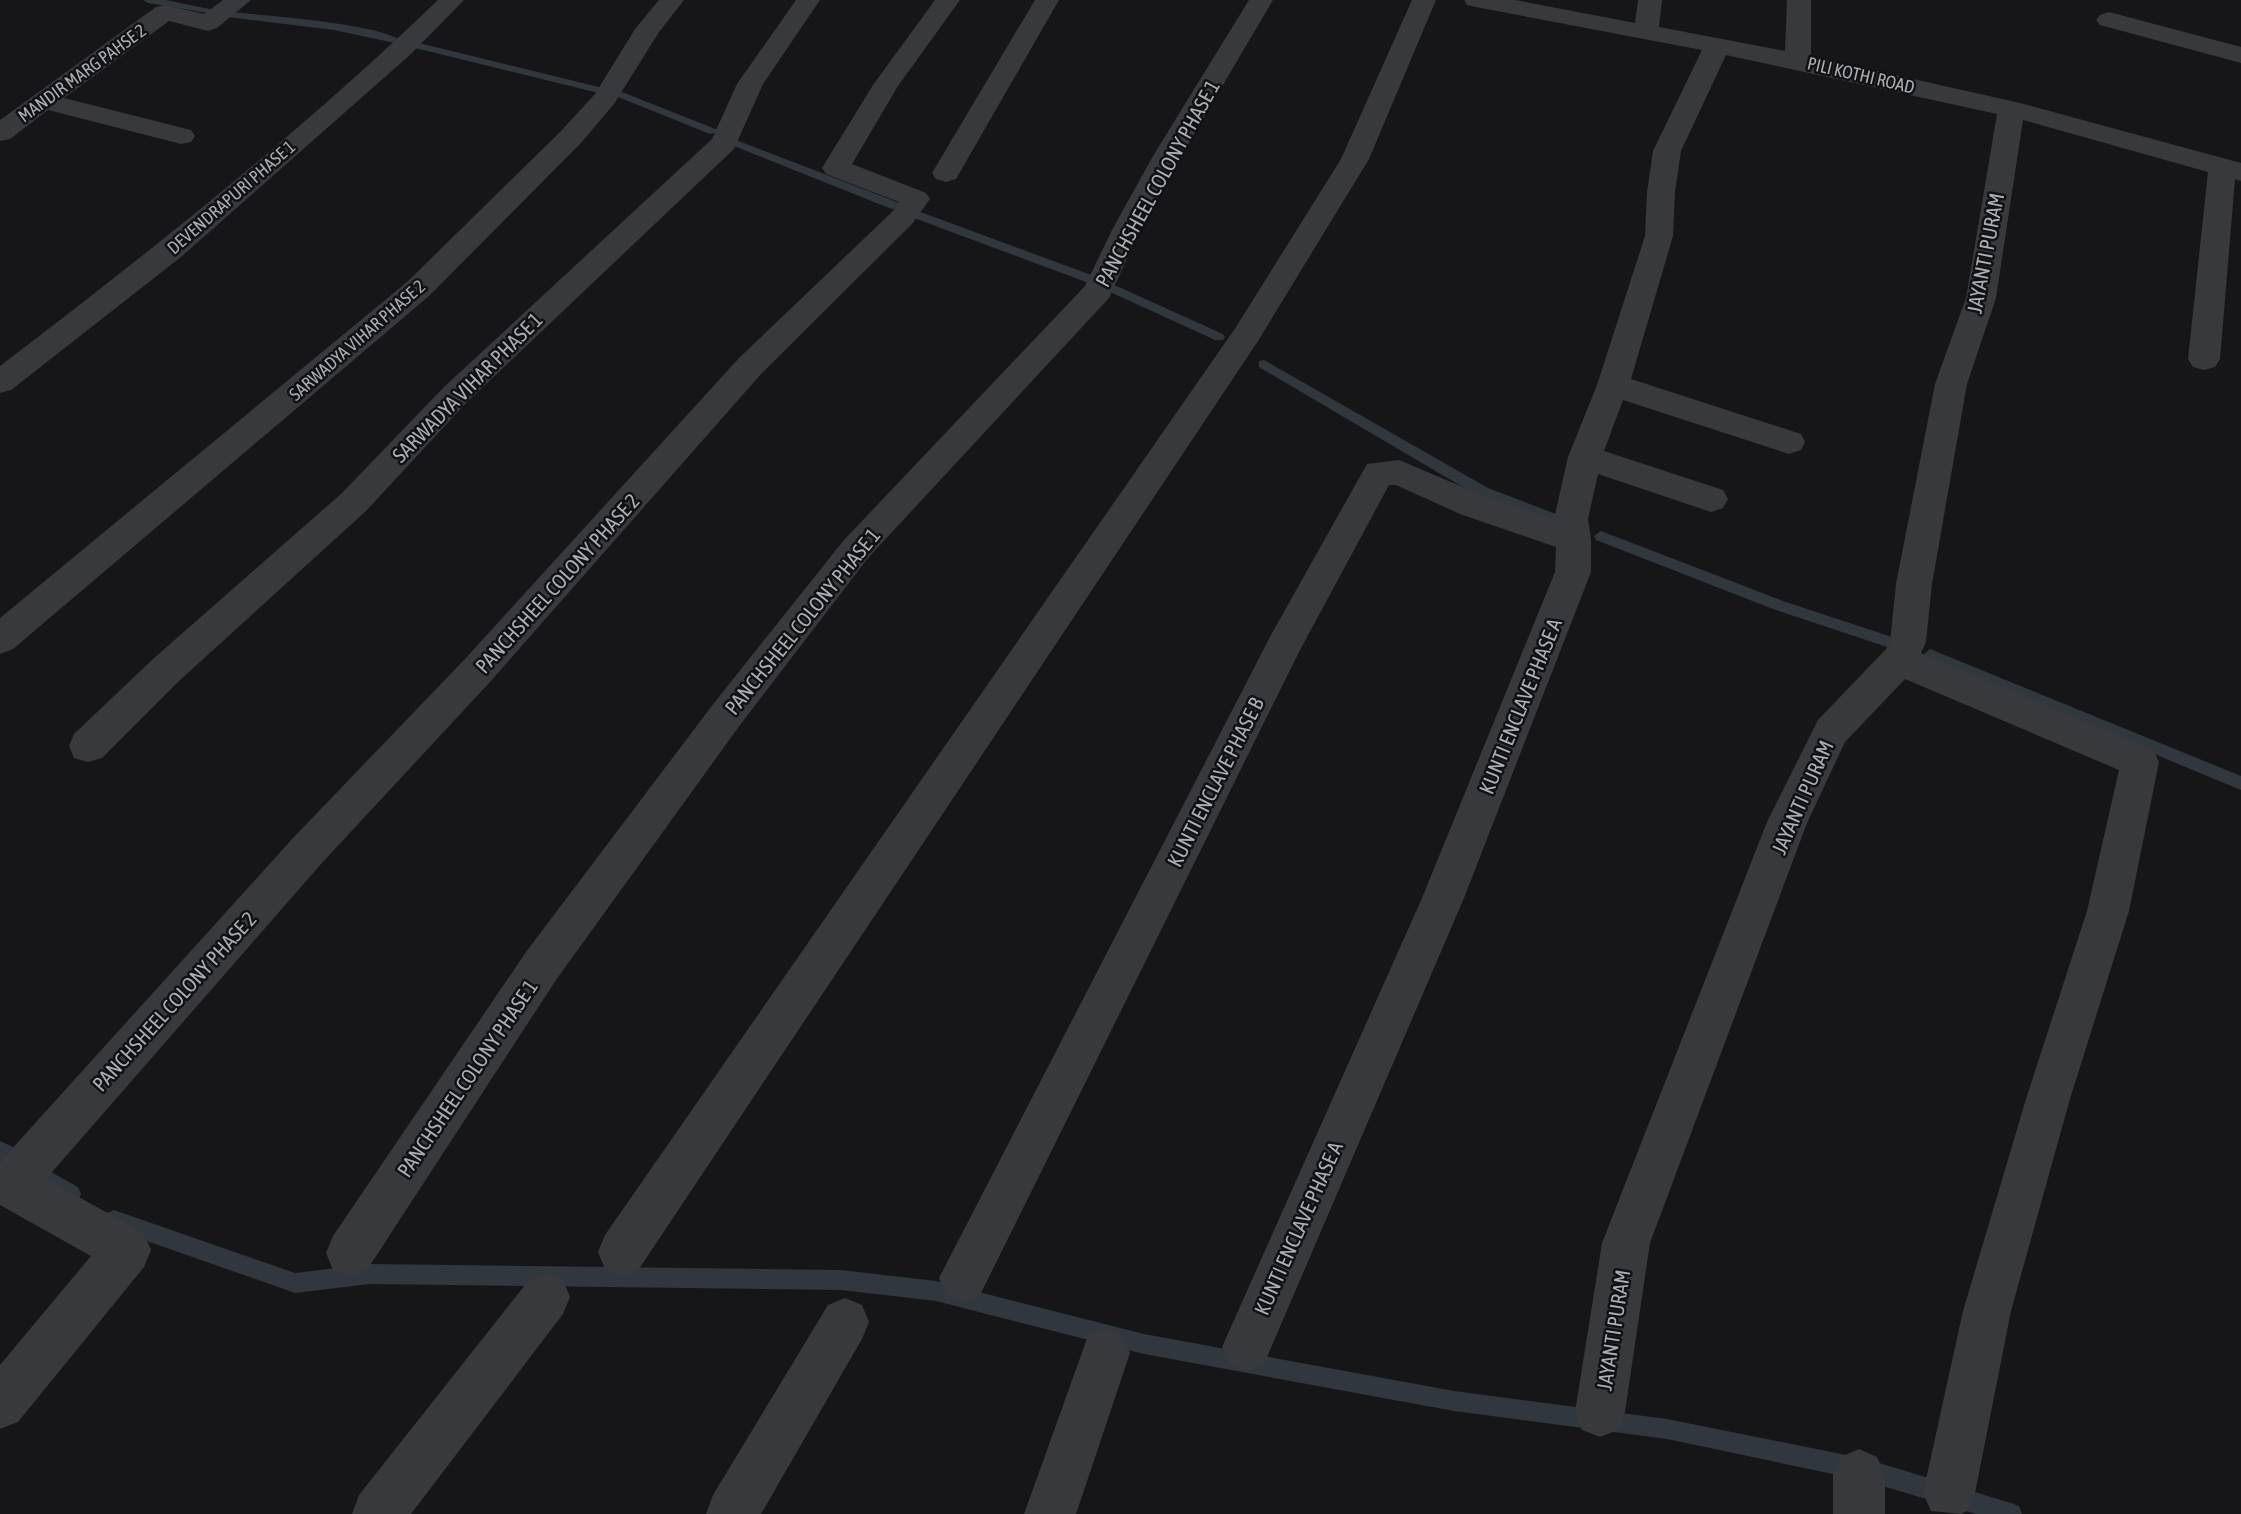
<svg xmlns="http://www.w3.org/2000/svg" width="2241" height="1514" viewBox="0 0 2241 1514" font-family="'Asap Condensed',sans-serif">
	<rect width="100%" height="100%" fill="#161618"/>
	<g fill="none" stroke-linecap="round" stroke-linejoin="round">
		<path fill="#30373d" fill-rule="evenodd" d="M143 0H166L219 11 214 14 148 3Z
			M232 12C268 16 375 23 400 40L395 43 334 30 228 17V13Z
			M419 43 603 88 604 90 599 93 415 48V44Z
			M622 92 718 130 720 132 710 134 618 97 617 95Z
			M728 137 897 202 899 205 893 209 889 208 724 142V138Z
			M918 211 1094 276 1096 279 1094 282H1086L914 218 912 215Z
			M1112 284 1223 334 1225 337 1223 340H1215L1108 291V285Z
			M1264 360 1488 488 1561 516 1563 520 1561 524H1551L1478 496 1259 367V361Z
			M1601 531 1783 601 1892 637 1894 641 1887 647 1773 609 1596 540 1594 536Z
			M1930 649 2241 776V790L1925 659 1923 655Z
			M0 1141 13 1147 15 1154 13 1161 6 1163 0 1161Z
			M42 1167 78 1187 81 1194 78 1201 71 1204C58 1198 38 1189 33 1176L35 1169Z
			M114 1210 295 1273 370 1264 841 1270 936 1281 1144 1334 1454 1391 1667 1419 1866 1459 2011 1503 2019 1506 2022 1514H1976L1866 1481 1667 1439 1454 1411 1144 1354 936 1301 841 1290 370 1284 295 1293 107 1227 104 1220 107 1213Z"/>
		<path fill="#38393d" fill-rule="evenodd" d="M223 0H251L217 28 208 31 169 21 64 98 191 130 195 136 191 142 181 144 48 110 10 139 0 141V120L156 7 165 5 204 14Z
			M438 0H464L411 54 181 257 11 390 0 393V366C151 251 301 132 438 0Z
			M659 0H684L659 32 614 104 580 144 429 296 13 649 0 654V618L407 282 560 132 595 94 635 29Z
			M796 0H820L763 84 734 149 466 403 366 511 179 681 102 758 88 762 74 758 69 746 74 734 153 659 342 493 444 387 712 139 737 84Z
			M935 0H960L898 86 852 164 926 193 930 199 912 224 761 374 490 682 321 864 46 1179 144 1233 151 1250 144 1267 18 1422 0 1429V1365L91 1256 0 1205V1162L293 838 464 660 739 358 892 212 899 202 826 174 822 168 873 85Z
			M1035 0H1059L956 179 946 182 936 179 932 173Z
			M1249 0H1273L1181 156 1140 230 1109 298 868 558 740 725 556 980 367 1270 350 1277 333 1270 326 1253 333 1236 526 952 714 703 844 540 1085 286 1112 230 1153 156Z
			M1412 0H1436L1369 159 1258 341 639 1269 622 1276 605 1269 598 1252 605 1235 1236 327 1341 159Z
			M1464 0H1515L1635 23 1638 0H1662L1659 27 1785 51 1787 0H1811V56L2020 103 2241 163V181L2235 179 2220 359 2215 367 2204 370 2193 367 2188 359 2208 172 2023 120 1996 298 1967 384 1932 584 1926 642 1921 653 2154 750 2159 762 2129 911 2070 1099 2011 1311 1975 1493 1967 1511 1961 1514 1931 1511 1923 1493 1963 1311 2026 1099 2087 911 2119 770 1905 679 1845 742 1807 823 1650 1243 1625 1412 1618 1430 1600 1437 1582 1430 1575 1412 1602 1243 1767 822 1818 720 1886 649 1890 642 1896 584 1935 384 1966 298 1997 114 1726 55 1681 151 1675 192 1673 236 1631 379 1801 434 1805 442 1801 450 1789 454 1623 400 1604 451 1723 490 1728 499 1723 508 1711 512 1598 474 1588 519 1591 539V572L1464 898 1264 1364 1247 1372 1230 1364 1222 1347 1422 898 1555 572 1556 547 1460 514 1396 485H1389L1299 652 980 1295 963 1302 946 1295 939 1278 1271 635 1367 464 1399 460 1484 496 1554 519 1568 457 1597 385 1645 236 1647 192 1653 151 1702 50 1476 7 1467 5Z
			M2109 12 2241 47V63L2100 25 2096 20 2100 15Z
			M546 1273 563 1280 570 1297 563 1314 411 1514H352L359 1495 529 1280Z
			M845 1298 862 1305 869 1322 862 1339 761 1514H706L713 1495 828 1305Z
			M1105 1328 1122 1336 1130 1353 1076 1514H1024L1088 1336Z
			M1859 1449 1877 1457 1885 1475V1514H1833V1475L1841 1457Z"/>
	</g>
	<g text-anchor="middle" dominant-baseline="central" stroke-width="5" stroke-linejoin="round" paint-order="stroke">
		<g font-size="18" fill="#aaaeb7" stroke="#111113">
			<text transform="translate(82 73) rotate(-36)">MANDIR MARG PAHSE 2</text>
			<text transform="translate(1861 75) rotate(13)">PILI KOTHI ROAD</text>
			<text transform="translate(231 197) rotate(-41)">DEVENDRAPURI PHASE 1</text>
			<text transform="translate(357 340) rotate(-41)">SARWADYA VIHAR PHASE 2</text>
		</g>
		<g font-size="21" fill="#aaaeb7" stroke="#111113">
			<text transform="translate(1157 183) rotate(-61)">PANCHSHEEL COLONY PHASE 1</text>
			<text transform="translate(1985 253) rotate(-79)">JAYANTI PURAM</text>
			<text transform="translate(467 387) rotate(-45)">SARWADYA VIHAR PHASE 1</text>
			<text transform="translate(557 583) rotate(-48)">PANCHSHEEL COLONY PHASE 2</text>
			<text transform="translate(802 621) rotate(-51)">PANCHSHEEL COLONY PHASE 1</text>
			<text transform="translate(1520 706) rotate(-68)">KUNTI ENCLAVE PHASE A</text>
			<text transform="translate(1215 782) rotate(-63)">KUNTI ENCLAVE PHASE B</text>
			<text transform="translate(1802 797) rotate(-66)">JAYANTI PURAM</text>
			<text transform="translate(174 1001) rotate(-48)">PANCHSHEEL COLONY PHASE 2</text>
			<text transform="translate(467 1078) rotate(-56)">PANCHSHEEL COLONY PHASE 1</text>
			<text transform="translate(1298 1228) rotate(-66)">KUNTI ENCLAVE PHASE A</text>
			<text transform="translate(1613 1330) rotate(-81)">JAYANTI PURAM</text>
		</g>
	</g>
</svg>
